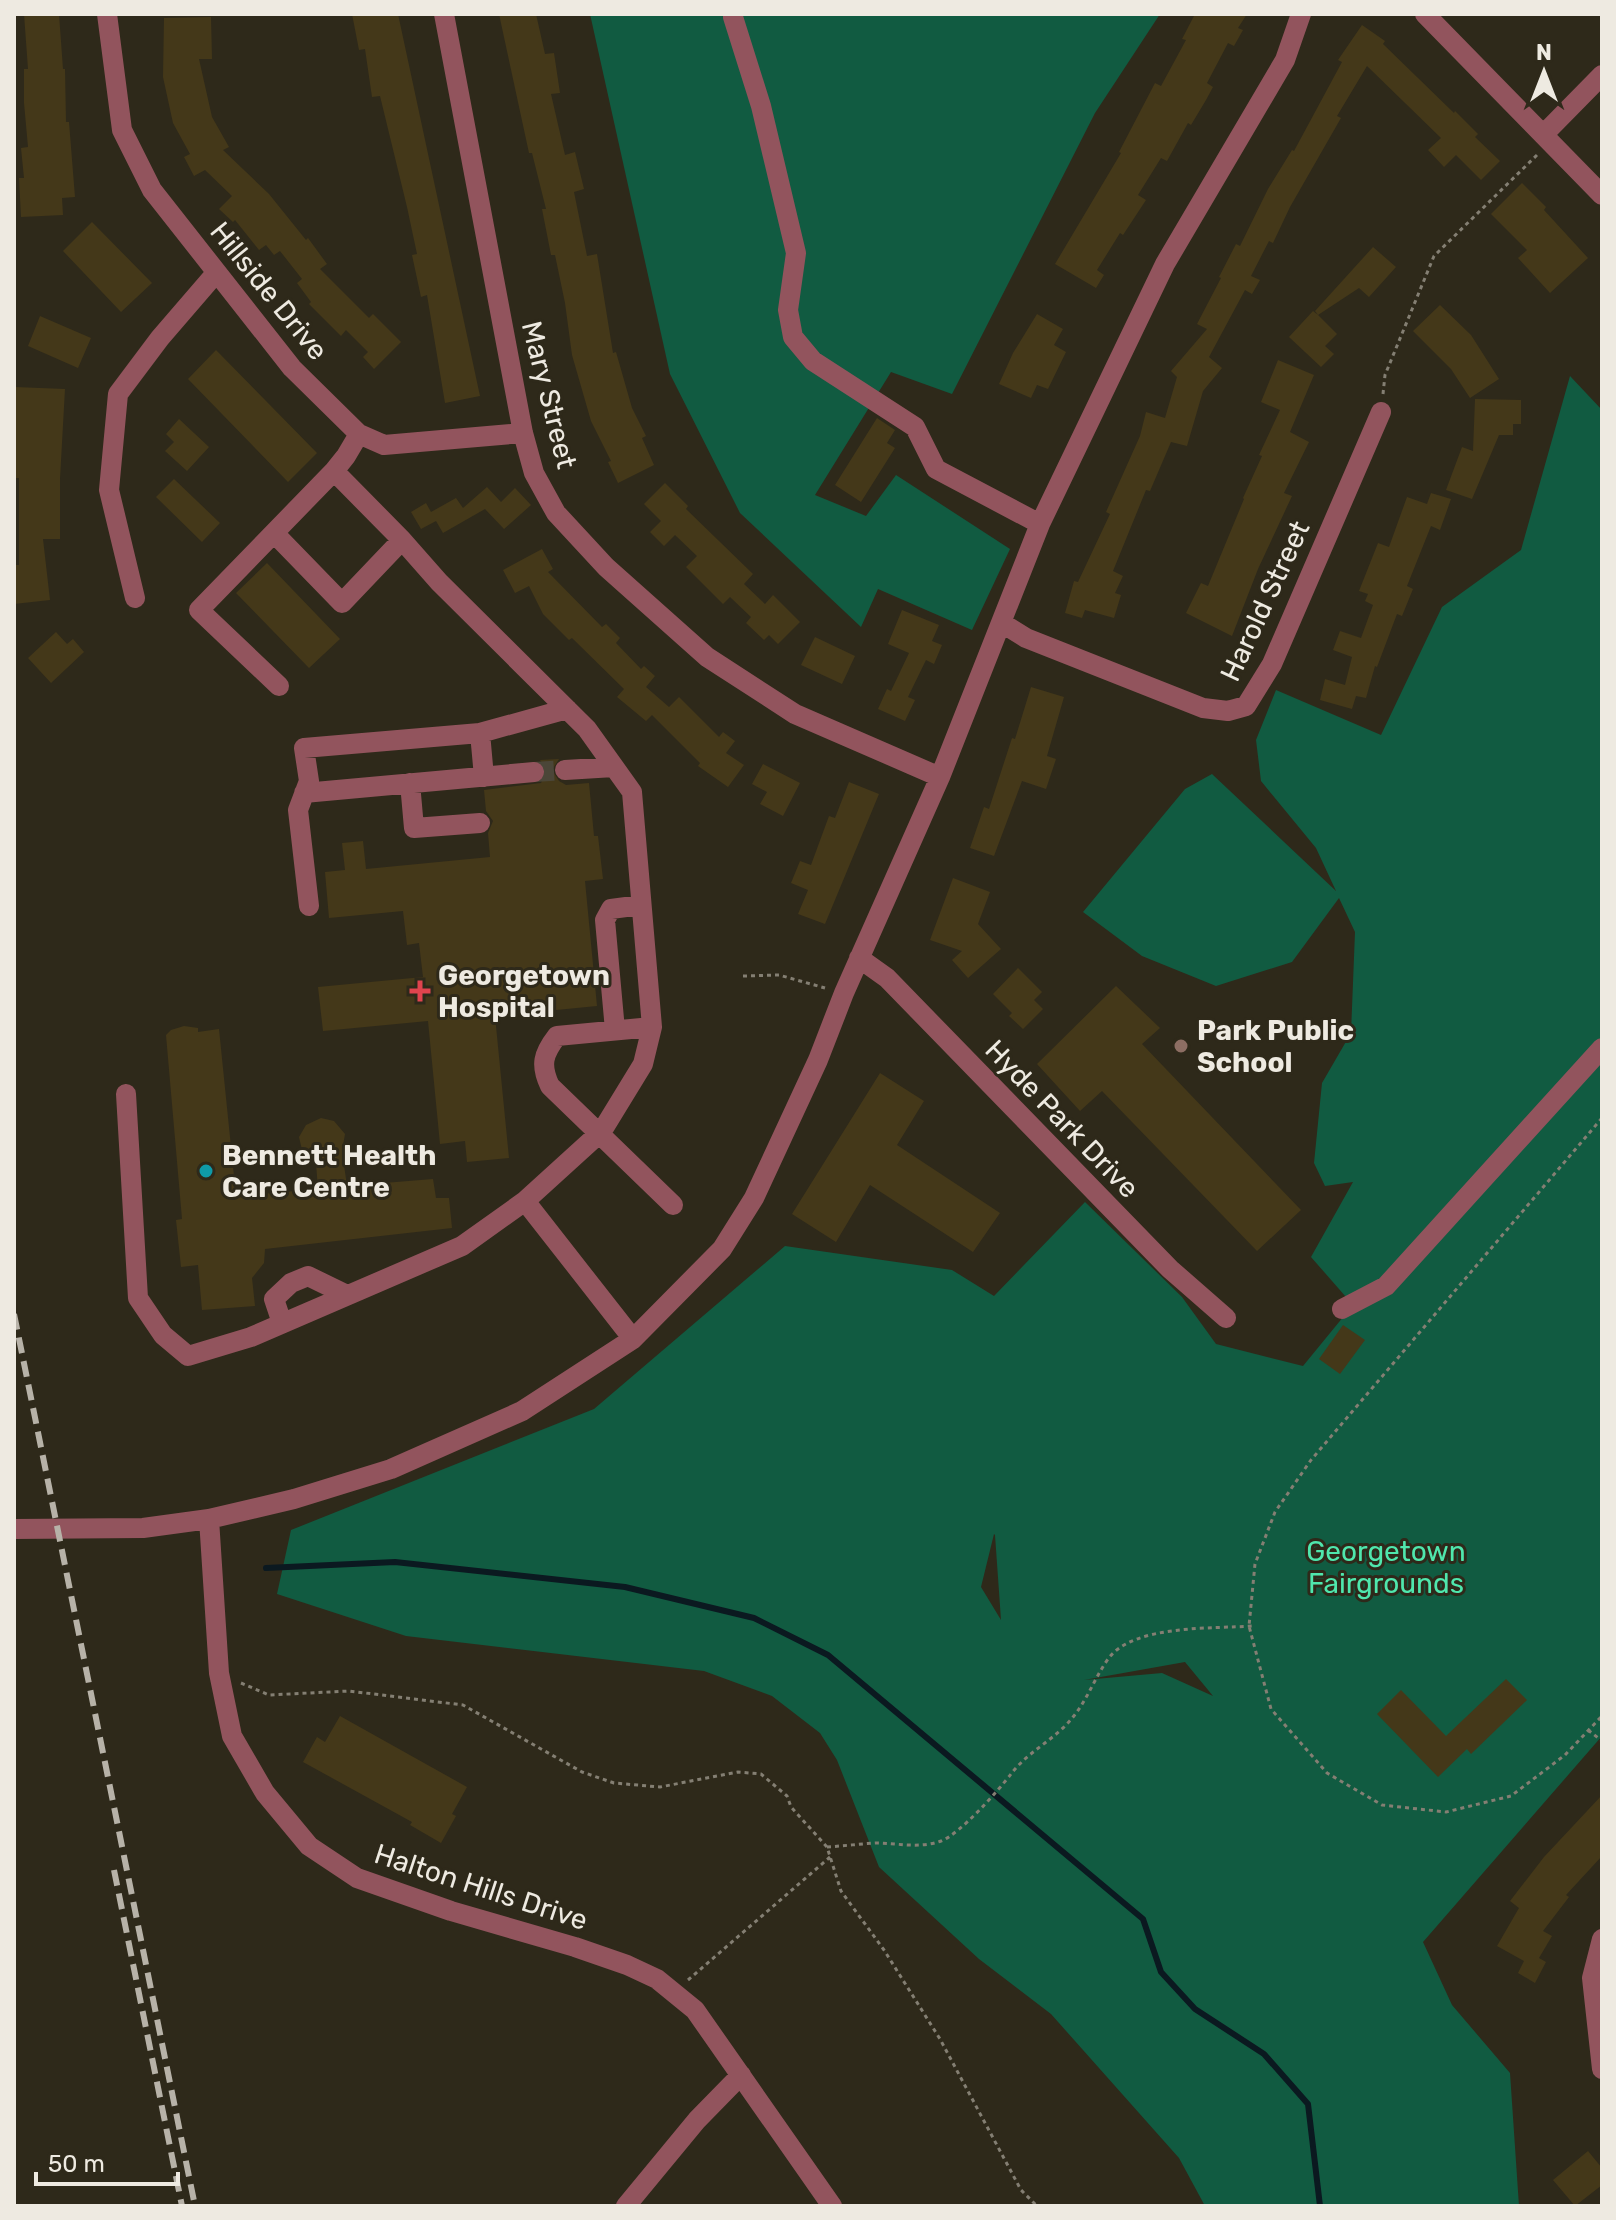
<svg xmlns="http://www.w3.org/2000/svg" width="1616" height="2220" viewBox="0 0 1616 2220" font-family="Rubik,sans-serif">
	<rect width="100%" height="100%" fill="#2e291a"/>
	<path fill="#115b41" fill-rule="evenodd" d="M590 14H1160L1095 113 952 394 891 372 815 495 866 516 896 475 1010 549 972 630 878 589 861 627 740 513 670 374Z
		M1570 376 1602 410V1736L1423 1942 1452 2005 1510 2073 1519 2206H1205L1179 2158 1051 2014 979 1959 879 1867 837 1760 820 1733 772 1696 704 1671 406 1636 277 1594 291 1530 594 1409 785 1246 952 1270 994 1296 1085 1202 1182 1297 1216 1344 1303 1366 1353 1305 1311 1257 1353 1182 1325 1186 1314 1163 1322 1083 1351 1033 1355 932 1339 898 1292 962 1216 986 1142 956 1083 912 1185 789 1212 774 1336 891 1316 848 1261 781 1256 740 1276 690 1381 735 1442 607 1521 550ZM994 1534 995 1535 1001 1620 981 1587ZM1185 1662 1213 1696 1162 1673 1084 1680Z"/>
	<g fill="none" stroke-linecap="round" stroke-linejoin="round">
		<path stroke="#0b1920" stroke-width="6" d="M266 1568 395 1562 625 1587 754 1618 828 1655 1143 1919 1161 1972 1195 2009 1264 2054 1308 2104 1320 2206"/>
	</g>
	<path fill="#443819" d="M24 14H59L63 69H65L66 122H69L75 197 62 198 63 215 21 217 19 178H24L21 148 28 147 24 103V69H28Z
		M352 14H398L480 396 445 403 427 295 421 297 412 255 417 254 407 207 380 96 372 97 365 49 359 50Z
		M499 14H536L545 54 554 53 560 93 551 94 565 155 575 152 584 189 574 192 587 256 597 254 613 353 616 352 632 408 646 436 642 438 654 465 618 483 608 462 611 461 591 421 572 355 565 303 555 255H551L542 209H546L532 153H529Z
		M1195 14H1247L1238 28 1243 30 1234 46 1228 43 1207 83 1213 87 1206 100 1191 125 1188 123 1167 161 1161 158 1138 195 1146 200 1123 235 1120 233 1097 270 1104 275 1096 288 1055 264 1121 153 1119 152 1155 83 1161 86 1186 40 1182 39Z
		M211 17 212 59H199L212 117 229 147 223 150 269 194 306 240 308 238 327 264 320 269 369 318 373 314 401 342 374 369 363 357 368 352 346 330 341 336 309 304 311 302 297 283 302 279 280 251 274 255 266 245 259 250 235 220 233 222 219 209 232 196 205 170 194 176 184 157 190 154 173 123 163 77 164 18Z
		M1362 25 1385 41 1383 44 1454 113 1455 111 1478 134 1475 137 1500 161 1481 180 1456 155 1444 167 1428 150 1441 138 1367 66 1337 116 1341 118 1290 207 1273 243 1269 241 1251 276 1260 280 1252 294 1245 290 1209 357 1222 368 1203 391 1187 446 1171 442 1150 491 1146 490 1113 571 1123 576 1115 593 1121 595 1114 618 1085 610 1082 618 1065 613 1074 581 1078 582 1110 514 1106 512 1140 436 1146 412 1165 418 1177 377 1171 371 1207 329 1197 324 1221 278 1219 277 1236 244 1240 246 1268 189 1292 150 1294 151 1342 62 1338 60Z
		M1522 183 1546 207 1544 210 1588 258 1550 293 1518 258 1527 250 1491 214Z
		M92 222 152 283 121 312 63 251Z
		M1373 247 1396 267 1369 297 1359 288 1318 315 1337 334 1325 346 1334 354 1321 367 1289 337 1313 311 1318 315 1315 311Z
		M1440 305 1471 335 1499 379 1470 398 1451 369 1413 331Z
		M1037 314 1063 329 1054 345 1066 352 1048 389 1037 385 1031 398 999 384 1013 353Z
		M40 316 91 338 78 368 28 346Z
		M216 350 317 453 288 482 188 379Z
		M1278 360 1314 375 1290 432 1309 442 1284 493 1292 496 1258 569 1232 636 1186 613 1201 583 1208 586 1244 499 1243 498 1262 456 1259 455 1280 410 1261 402Z
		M15 387 65 389 60 479V539H43L50 600 14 604V565H19V478H14Z
		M1475 399 1521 400V424H1513V435H1499L1472 499 1446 490 1462 447 1473 451Z
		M877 418 895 430 887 443 895 448 861 502 835 485Z
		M179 419 209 447 187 471 165 451 174 442 166 434Z
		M174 479 220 523 202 542 156 497Z
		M665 483 688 506 686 509 753 574 744 584 765 604 773 595 800 622 778 644 769 635 764 640 746 623 751 617 730 597 723 604 686 567 697 556 675 535 664 546 650 532 661 521 644 504Z
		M487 487 501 502 515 488 531 505 504 529 485 509 443 533 436 521 421 529 411 512 426 503 431 512 456 498 463 508Z
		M1431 493 1451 499 1440 530 1431 526 1407 586 1413 589 1402 616 1397 614 1377 667 1375 666 1366 698 1356 696 1352 709 1320 700 1325 679 1345 685 1352 657 1333 650 1340 631 1361 638 1373 605 1365 601 1368 594 1359 591 1378 543 1389 547 1407 497 1427 504Z
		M542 549 553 569 548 572 602 627 606 624 620 638 616 643 641 669 644 666 655 676 646 687 669 707 679 697 719 737 723 732 735 741 726 753 744 765 728 787 698 766 700 763 652 715 646 721 617 697 624 689 572 638 569 640 543 614 529 586 515 593 503 570Z
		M267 563 340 639 309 668 236 593Z
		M902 610 939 625 932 641 942 645 934 664 926 660 908 697 915 700 905 721 878 709 887 689 891 691 909 653 888 644Z
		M56 632 67 644 73 639 84 652 51 683 28 658Z
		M815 637 855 656 842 684 801 665Z
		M1031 687 1064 697 1047 756 1056 759 1046 789 1022 781 994 856 970 848 984 807 989 809 1012 738 1015 739Z
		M559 759 552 770 559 781 566 785 589 783 594 836H598L603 879 585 881 597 1006 495 1016 509 1158 467 1162 465 1141 440 1144 428 1021 323 1031 318 987 423 977 419 943 407 945 403 911 329 918 325 872 345 870 342 843 363 841 366 869 490 857 488 833 493 821 486 811 484 790 541 783 547 772 540 760Z
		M763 764 800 783 783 816 760 804 767 792 752 784Z
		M849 782 879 794 825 924 798 914 808 890 791 883 800 861 811 865 829 816 835 818Z
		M953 878 990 892 978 924 1001 949 968 978 952 960 962 951 930 940Z
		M1018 968 1042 992 1034 1000 1043 1009 1023 1029 1009 1016 1012 1013 993 994Z
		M1116 986 1160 1028 1142 1044 1301 1210 1257 1251 1102 1091 1080 1111 1037 1064Z
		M184 1026 198 1028V1032L219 1029 236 1196 318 1189 316 1163 303 1154 299 1137 306 1125 321 1118 334 1121 345 1134 342 1151 347 1186 433 1179 436 1198H449L452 1228 265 1249 264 1263 252 1278 255 1306 202 1310 198 1265 181 1267 176 1220 182 1219 166 1035 171 1030Z
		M880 1073 924 1101 897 1145 1000 1213 973 1252 870 1185 836 1242 792 1214Z
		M1343 1325 1365 1340 1340 1374 1319 1359Z
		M1506 1679 1527 1700 1471 1754 1467 1749 1438 1777 1377 1714 1401 1690 1446 1736Z
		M340 1716 467 1787 452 1814 456 1816 441 1843 410 1825 412 1822 303 1762 317 1737 325 1742Z
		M1602 1795V1856L1566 1895 1569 1897 1543 1931 1552 1936 1539 1958 1546 1962 1535 1983 1518 1973 1524 1961 1497 1946 1519 1908 1510 1901 1544 1857Z
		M1588 2151 1602 2168V2185L1575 2206 1553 2180Z"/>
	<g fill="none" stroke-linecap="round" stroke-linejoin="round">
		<path stroke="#4b4638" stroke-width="20" stroke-dasharray="20 10" stroke-linecap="butt" d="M534 772 565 770"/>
		<path stroke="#847f73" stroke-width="3" stroke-dasharray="4 4" stroke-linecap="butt" d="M1383 394 1385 375 1434 256 1537 155
			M743 976 779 975 825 988
			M1602 1118 1311 1460 1275 1512 1255 1564 1249 1626 1271 1709 1327 1773 1382 1805 1446 1812 1511 1796 1565 1755 1602 1716
			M241 1683 269 1695 349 1691 463 1705 582 1772 614 1783 660 1787 738 1772 761 1774 787 1796 791 1807 827 1847 841 1891 884 1950 940 2039 1021 2190 1037 2206
			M1588 1730 1602 1741
			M827 1847C843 1846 859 1844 875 1843 898 1843 919 1849 941 1841 960 1834 998 1791 1011 1774 1026 1754 1048 1743 1065 1726 1086 1705 1092 1682 1108 1659 1133 1624 1214 1629 1252 1626
			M688 1980 830 1857"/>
		<path stroke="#92545d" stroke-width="20" d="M107 14 122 130 152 190 292 368 359 434 384 445 523 433
			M444 14 523 433 534 473 556 513 606 567 707 657 795 714 940 777
			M1425 14 1602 195
			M733 17 761 106 796 253 788 310 793 337 813 361 915 427 936 469 1040 524
			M1544 134 1602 75
			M274 533 342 603 402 540
			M135 598 109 490 118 394 160 338 216 273
			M1002 623 1026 638 1203 708 1228 711 1246 706 1272 664 1381 412
			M279 686 199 610 334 471
			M480 733 484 777
			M565 770 614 767
			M410 783 414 828 480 823
			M304 793 534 772
			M309 906 298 810 309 781 304 748 480 733 567 709
			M859 958 887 978 1170 1269 1226 1318
			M652 1027 557 1036C543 1054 540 1065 550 1086L673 1205
			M615 1030 605 920 611 909 641 905
			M126 1094 138 1298 163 1335 188 1356 251 1337 462 1246 525 1201 602 1131 643 1064 652 1027 632 792 587 729 439 582 402 540 334 471 346 456 359 434
			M525 1201 633 1339
			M1342 1309 1386 1286 1602 1048
			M282 1323 274 1299 291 1283 308 1276 347 1295
			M209 1519 219 1673 232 1736 265 1793 309 1846 357 1878 451 1911 575 1947 627 1965 657 1979 695 2010 832 2206
			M14 1529 143 1528 209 1519 294 1499 391 1469 522 1411 633 1339 722 1249 754 1198 818 1060 844 993 940 777 1040 524 1165 264 1285 60 1301 14
			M1602 1939 1592 1978 1602 2069
			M626 2206 697 2120 741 2075"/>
		<path stroke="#b7b2a8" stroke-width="6" stroke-dasharray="16 8" stroke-linecap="butt" d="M14 1314 195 2206
			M114 1870 182 2206"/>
	</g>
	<path fill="#e0444e" stroke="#2e291a" stroke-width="3" d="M416 979h8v8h8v8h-8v8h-8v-8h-8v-8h8z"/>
	<circle fill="#8d6e63" stroke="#2e291a" stroke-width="3" cx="1181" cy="1046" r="8"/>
	<circle fill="#0f9aa8" stroke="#2e291a" stroke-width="3" cx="206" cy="1171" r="8"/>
	<g text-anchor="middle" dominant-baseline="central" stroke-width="6" stroke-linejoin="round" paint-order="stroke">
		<g font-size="28" fill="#eeeae1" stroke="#2e291a">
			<text transform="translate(269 291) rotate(51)">Hillside Drive</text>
			<text transform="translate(549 395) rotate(76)">Mary Street</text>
			<text transform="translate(1265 601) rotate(-65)">Harold Street</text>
			<text transform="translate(1062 1119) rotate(46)">Hyde Park Drive</text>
			<text transform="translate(481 1887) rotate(18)">Halton Hills Drive</text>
		</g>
		<g font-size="28" font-weight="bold" fill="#eeeae1" stroke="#2e291a" text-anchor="start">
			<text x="438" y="975">Georgetown<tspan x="438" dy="32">Hospital</tspan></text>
			<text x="1197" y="1030">Park Public<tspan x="1197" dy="32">School</tspan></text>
			<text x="222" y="1155">Bennett Health<tspan x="222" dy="32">Care Centre</tspan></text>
		</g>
		<g font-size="28" fill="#4fe7ad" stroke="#2e291a">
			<text x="1386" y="1551">Georgetown<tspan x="1386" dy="32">Fairgrounds</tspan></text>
		</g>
	</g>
	<rect width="1616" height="2220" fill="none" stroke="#eeeae1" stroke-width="32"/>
	<g transform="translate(1544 72)" stroke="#2e291a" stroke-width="6" paint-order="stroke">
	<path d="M0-6L14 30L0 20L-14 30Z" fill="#eeeae1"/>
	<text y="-12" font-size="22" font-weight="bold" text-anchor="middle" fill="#eeeae1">N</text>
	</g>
	<path d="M36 2172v12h142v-12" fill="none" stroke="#eeeae1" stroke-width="4"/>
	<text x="48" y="2172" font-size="24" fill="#eeeae1" stroke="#2e291a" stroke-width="6" paint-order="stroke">50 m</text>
</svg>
